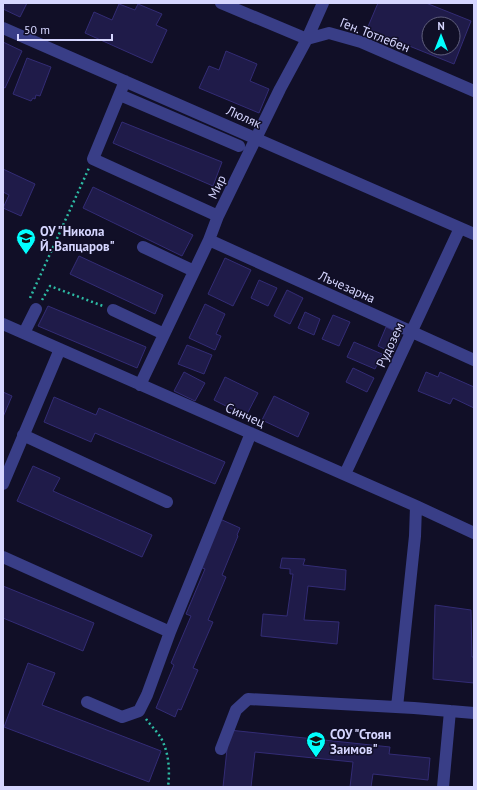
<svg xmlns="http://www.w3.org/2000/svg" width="477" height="790" viewBox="0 0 477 790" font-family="'PT Sans',sans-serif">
	<rect width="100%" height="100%" fill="#110f27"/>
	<path fill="#1f1b49" stroke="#332c75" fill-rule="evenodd" d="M3 3H27L20 17 3 9Z
		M378 3H426L471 21 454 64 367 29ZM429 24H453V48H429Z
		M119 4 135 10 138 4 162 14 156 25 167 30 152 63 85 33 94 12 112 20Z
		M3 42 22 51 5 88 3 87Z
		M226 51 257 64 250 81 269 89 259 113 199 88 209 66 219 70Z
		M27 58 51 67 40 96 36 95 35 99 33 98 31 101 13 94Z
		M122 122 222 162 213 186 113 143Z
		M3 169 35 184 21 216 3 208 9 195 3 192Z
		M93 187 193 235 182 256 83 208Z
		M79 256 163 295 155 314 70 274Z
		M225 258 251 270 233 306 208 294Z
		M259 280 277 288 268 306 251 298Z
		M287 290 303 298 290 324 274 316Z
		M205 304 225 314 216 334 221 336 215 350 189 338Z
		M48 306 146 347 137 368 38 326Z
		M305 312 320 319 314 335 298 328Z
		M333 315 350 322 339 346 322 339Z
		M386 327 401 334 393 353 378 346Z
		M354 342 382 354 375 369 347 357Z
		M187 345 212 355 204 374 178 364Z
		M353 368 374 378 367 392 346 382Z
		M184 372 205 383 195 401 174 391Z
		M426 372 438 377 440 372 474 387V408L453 398 450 404 418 391Z
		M225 377 258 393 246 416 214 400Z
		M3 392 12 396 3 417Z
		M274 396 309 413 298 437 262 420Z
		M54 397 96 415 99 408 225 462 215 484 95 433 91 442 44 422Z
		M33 466 60 478 53 491 152 535 142 557 17 501Z
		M220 519 240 528 237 535 238 536 222 575 226 577 208 620 213 622 193 668 198 670 181 710 178 709 175 717 156 708 174 665 171 663 191 616 186 614 205 569 200 567Z
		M282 558 305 559 303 565 346 570 345 590 308 586 304 620 339 622 337 644 261 636 263 614 287 616 293 574H290V569L280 568Z
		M3 586 94 623 83 651 3 618Z
		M435 605 471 610 472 657H474V683L433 679Z
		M28 663 55 673 42 705 161 751 149 782 4 727Z
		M229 730 390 747 389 754 430 758 428 780 373 774 371 787H350L353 762 255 752 251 787H223Z"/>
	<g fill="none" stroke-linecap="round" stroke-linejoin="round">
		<path stroke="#2dbba4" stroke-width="2.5" stroke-dasharray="2 3" stroke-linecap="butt" d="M30 298 89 168
			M42 300 50 286 103 306
			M146 719C151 726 158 732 162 740 169 754 170 771 168 787"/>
		<path stroke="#393e87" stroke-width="12" d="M221 3 307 39 329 33 361 42 474 91
			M3 28 474 234
			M125 81 93 159 218 216
			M120 95 239 146
			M209 240 474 360
			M143 247 194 271
			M113 310 164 334
			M3 324 416 506 474 533
			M24 333 36 309
			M140 385 209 240 218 216 280 89 307 39 323 3
			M23 435 167 502
			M345 474 460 228
			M3 484 60 349
			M3 557 170 632
			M87 702 122 717 139 711 147 695 170 632 251 433
			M397 707 415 536 416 506
			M221 749 236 710 248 699 414 708 474 713
			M443 787 450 711"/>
	</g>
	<defs>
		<g id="school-pin" transform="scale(1)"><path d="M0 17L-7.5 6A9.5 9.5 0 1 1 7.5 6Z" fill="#02fffe" stroke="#110f27"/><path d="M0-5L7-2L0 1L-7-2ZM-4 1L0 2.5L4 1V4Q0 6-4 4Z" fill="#111"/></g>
	</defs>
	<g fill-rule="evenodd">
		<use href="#school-pin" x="26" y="238"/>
		<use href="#school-pin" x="316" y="741"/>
	</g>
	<g text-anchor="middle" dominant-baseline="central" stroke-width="3" stroke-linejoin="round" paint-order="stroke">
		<g font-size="13" fill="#d6d6ff" stroke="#110f27">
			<text transform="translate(375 35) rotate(21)">Ген. Тотлебен</text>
			<text transform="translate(244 117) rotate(24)">Люляк</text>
			<text transform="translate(217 187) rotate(-64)">Мир</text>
			<text transform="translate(347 287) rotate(24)">Лъчезарна</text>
			<text transform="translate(390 345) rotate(-65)">Рудозем</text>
			<text transform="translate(245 415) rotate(24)">Синчец</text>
		</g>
		<g font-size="13" font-weight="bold" fill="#d6d6ff" stroke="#110f27" text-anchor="start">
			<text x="40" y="231">ОУ "Никола<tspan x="40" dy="15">Й. Вапцаров"</tspan></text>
			<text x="330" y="734">СОУ "Стоян<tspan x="330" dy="15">Заимов"</tspan></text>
		</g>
	</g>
	<rect width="477" height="790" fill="none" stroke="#d6d6ff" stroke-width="8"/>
	<g transform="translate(441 36)"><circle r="19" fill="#110f27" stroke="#605f7d"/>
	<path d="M0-3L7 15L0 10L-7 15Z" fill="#02fffe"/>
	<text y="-6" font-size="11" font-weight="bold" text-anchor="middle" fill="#d6d6ff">N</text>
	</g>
	<path d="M18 34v6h94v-6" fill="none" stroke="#d6d6ff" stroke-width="2"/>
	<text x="24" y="34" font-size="12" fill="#d6d6ff" stroke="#110f27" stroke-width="3" paint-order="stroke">50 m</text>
</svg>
